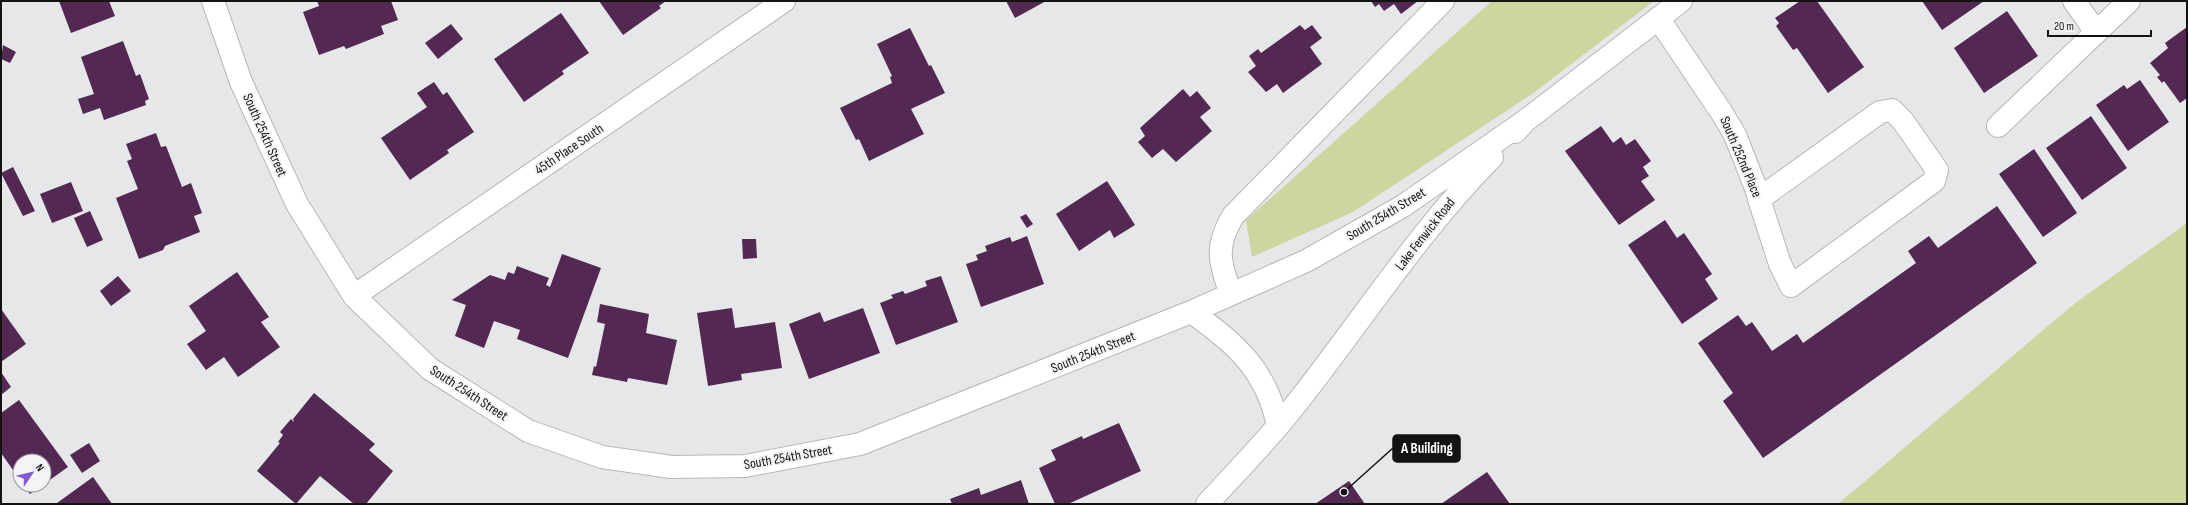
<svg xmlns="http://www.w3.org/2000/svg" width="2188" height="505" viewBox="0 0 2188 505" font-family="'Sofia Sans Condensed',sans-serif">
	<rect width="100%" height="100%" fill="#e6e7e8"/>
	<path fill="#ccd69e" d="M1492 1H1654L1532 94 1353 212 1252 257 1246 220Z
		M2187 223V504H1838L2074 304Z"/>
	<path fill="#532852" d="M59 1H109L115 16 71 33Z
		M317 1H391L398 20 381 26 384 34 346 49 344 46 319 55 303 12 319 6Z
		M599 1H666L659 6 661 8 623 35Z
		M1006 1H1046L1015 18Z
		M1371 1H1418L1401 14 1394 4 1384 11 1379 4 1375 7Z
		M1800 1H1817L1864 67 1828 93 1797 48 1793 50 1776 26 1779 23 1775 18Z
		M1922 1H1984L1942 30Z
		M2007 11 2038 56 1984 93 1954 48Z
		M561 13 589 53 562 71 564 74 524 102 494 59Z
		M451 24 463 39 438 59 425 43Z
		M1300 25 1305 30 1312 25 1322 38 1310 47 1322 64 1283 93 1277 84 1266 92 1248 72 1256 66 1249 56 1258 49 1261 53Z
		M2187 27V98L2180 103 2164 81 2162 83 2157 77 2160 75 2150 63 2168 48 2165 43Z
		M910 28 929 66 931 65 945 93 911 109 924 134 869 161 859 139 856 140 840 108 892 83 890 77 892 76 877 44Z
		M123 41 136 76 140 74 149 99 145 101 146 105 104 120 100 108 83 114 78 99 94 94 81 57Z
		M3 45 16 52 10 63 1 59Z
		M2140 80 2169 122 2128 151 2096 105 2124 85 2127 89Z
		M434 82 443 95 447 92 474 132 447 150 449 153 410 180 381 138 427 107 417 93Z
		M1183 89 1190 97 1197 91 1211 108 1200 117 1212 131 1176 162 1163 149 1152 158 1138 142 1145 136 1140 128Z
		M2091 116 2127 168 2082 200 2046 148Z
		M1601 126 1613 143 1621 137 1626 145 1635 139 1651 161 1643 167 1649 176 1641 181 1655 200 1619 225 1565 151Z
		M156 133 161 147 166 146 182 187 191 183 202 213 194 216 200 232 165 246 163 250 139 259 116 198 138 189 127 161 132 159 126 144Z
		M2034 149 2077 213 2043 237 1999 174Z
		M13 167 35 211 23 216 1 173Z
		M1107 181 1135 225 1114 238 1110 230 1079 251 1056 214Z
		M71 182 83 211 52 223 40 194Z
		M1997 206 2037 263 1763 458 1723 401 1733 393 1698 343 1738 315 1746 326 1752 322 1772 351 1797 334 1803 343 1916 263 1908 251 1929 236 1938 248Z
		M90 211 103 240 87 247 74 218Z
		M1026 214 1033 224 1027 228 1020 217Z
		M1665 220 1677 238 1684 233 1712 274 1705 279 1718 299 1682 324 1628 245Z
		M1027 236 1044 284 981 307 966 264 978 260 976 255 987 251 985 246 1010 237 1012 242Z
		M742 239H756L757 258 743 259Z
		M562 254 601 268 568 358 517 339 520 330 494 321 484 348 455 336 466 305 452 300 490 275 505 280 508 272 514 274 517 266 549 278 546 285 550 287Z
		M237 272 269 317 261 322 280 347 238 377 224 357 206 370 187 344 206 331 189 306Z
		M118 276 131 291 111 306 100 291Z
		M941 276 958 322 896 345 880 303 893 298 891 295 903 291 905 294 927 286 925 281Z
		M600 304 649 314 646 333 677 340 667 385 628 378 627 382 592 375 594 366 596 367 605 324 597 322Z
		M732 308 735 328 775 322 782 368 741 374 742 380 708 386 697 313Z
		M863 308 880 353 809 379 789 324 820 312 824 322Z
		M1 309 26 344 1 362Z
		M1 372 11 387 1 395Z
		M314 393 375 444 369 450 393 471 366 504H354L320 476 296 504 257 471 280 443 278 442 283 435 280 432 291 419 294 422 293 419Z
		M19 400 68 467 44 484V461H20V480L1 453V413Z
		M1119 423 1141 471 1068 504H1055L1039 468 1056 460 1051 450 1082 436 1083 439Z
		M89 443 100 461 82 473 70 455Z
		M1487 472 1510 504H1441Z
		M93 477 112 504H58L57 503Z
		M1021 480 1029 504H952L950 499 979 488 981 495Z
		M1349 481 1365 504H1315Z
		M23 485H42L30 494Z"/>
	<g fill="none" stroke-linecap="round" stroke-linejoin="round">
		<g stroke="#b6b7b8" stroke-width="24">
			<path id="minor" d="M213 1 241 82 297 204 354 296 430 369 528 431 602 457 671 467 745 466 860 444 1191 312 1306 261 1403 206 1525 121
				M2074 1 2096 32
				M1658 18 1722 113 1735 135 1757 191 1759 199 1780 264 1791 286 1934 181 1937 170 1903 121 1892 110 1880 112 1759 199
				M1998 126 2129 1
				M1515 132 1525 121 1681 1
				M1231 294C1219 262 1215 246 1233 216L1443 1
				M354 296 784 1
				M1191 312C1236 343 1267 371 1278 426
				M1207 504C1237 471 1269 439 1296 404 1361 322 1418 232 1492 157"/>
		</g>
		<use href="#minor" stroke="#fff" stroke-width="22"/>
	</g>
	<g text-anchor="middle" dominant-baseline="central" stroke-width="4" stroke-linejoin="round" paint-order="stroke">
		<g font-size="14" fill="#121313" stroke="#f3f4f5">
			<text transform="translate(265 135) rotate(66)">South 254th Street</text>
			<text transform="translate(569 149) rotate(-34)">45th Place South</text>
			<text transform="translate(1741 157) rotate(67)">South 252nd Place</text>
			<text transform="translate(1386 214) rotate(-31)">South 254th Street</text>
			<text transform="translate(1425 234) rotate(-52)">Lake Fenwick Road</text>
			<text transform="translate(1093 352) rotate(-22)">South 254th Street</text>
			<text transform="translate(469 393) rotate(33)">South 254th Street</text>
			<text transform="translate(788 457) rotate(-10)">South 254th Street</text>
		</g>
	</g>
	<path fill="none" stroke="#121313" stroke-width="1.5" d="M1344 492L1393 448"/>
	<circle fill="#121313" stroke="#f3f4f5" stroke-width="1.5" cx="1344" cy="492" r="4"/>
	<rect fill="#121313" stroke="#121313" stroke-width="1.5" x="1393" y="435" width="67" height="27" rx="4"/>
	<g font-size="15" text-anchor="middle" font-weight="bold" fill="#fff">
		<text x="1427" y="453">A Building</text>
	</g>
	<rect width="2188" height="505" fill="none" stroke="#121313" stroke-width="4"/>
	<g transform="translate(32 473) rotate(55)"><circle r="19" fill="#f3f4f5" stroke="#999a9b"/>
	<path d="M0-3L7 15L0 10L-7 15Z" fill="#8359d3"/>
	<text y="-6" font-size="11" font-weight="bold" text-anchor="middle" fill="#121313">N</text>
	</g>
	<path d="M2048 30v6h103v-6" fill="none" stroke="#121313" stroke-width="2"/>
	<text x="2054" y="30" font-size="12" fill="#121313" stroke="#f3f4f5" stroke-width="3" paint-order="stroke">20 m</text>
</svg>
